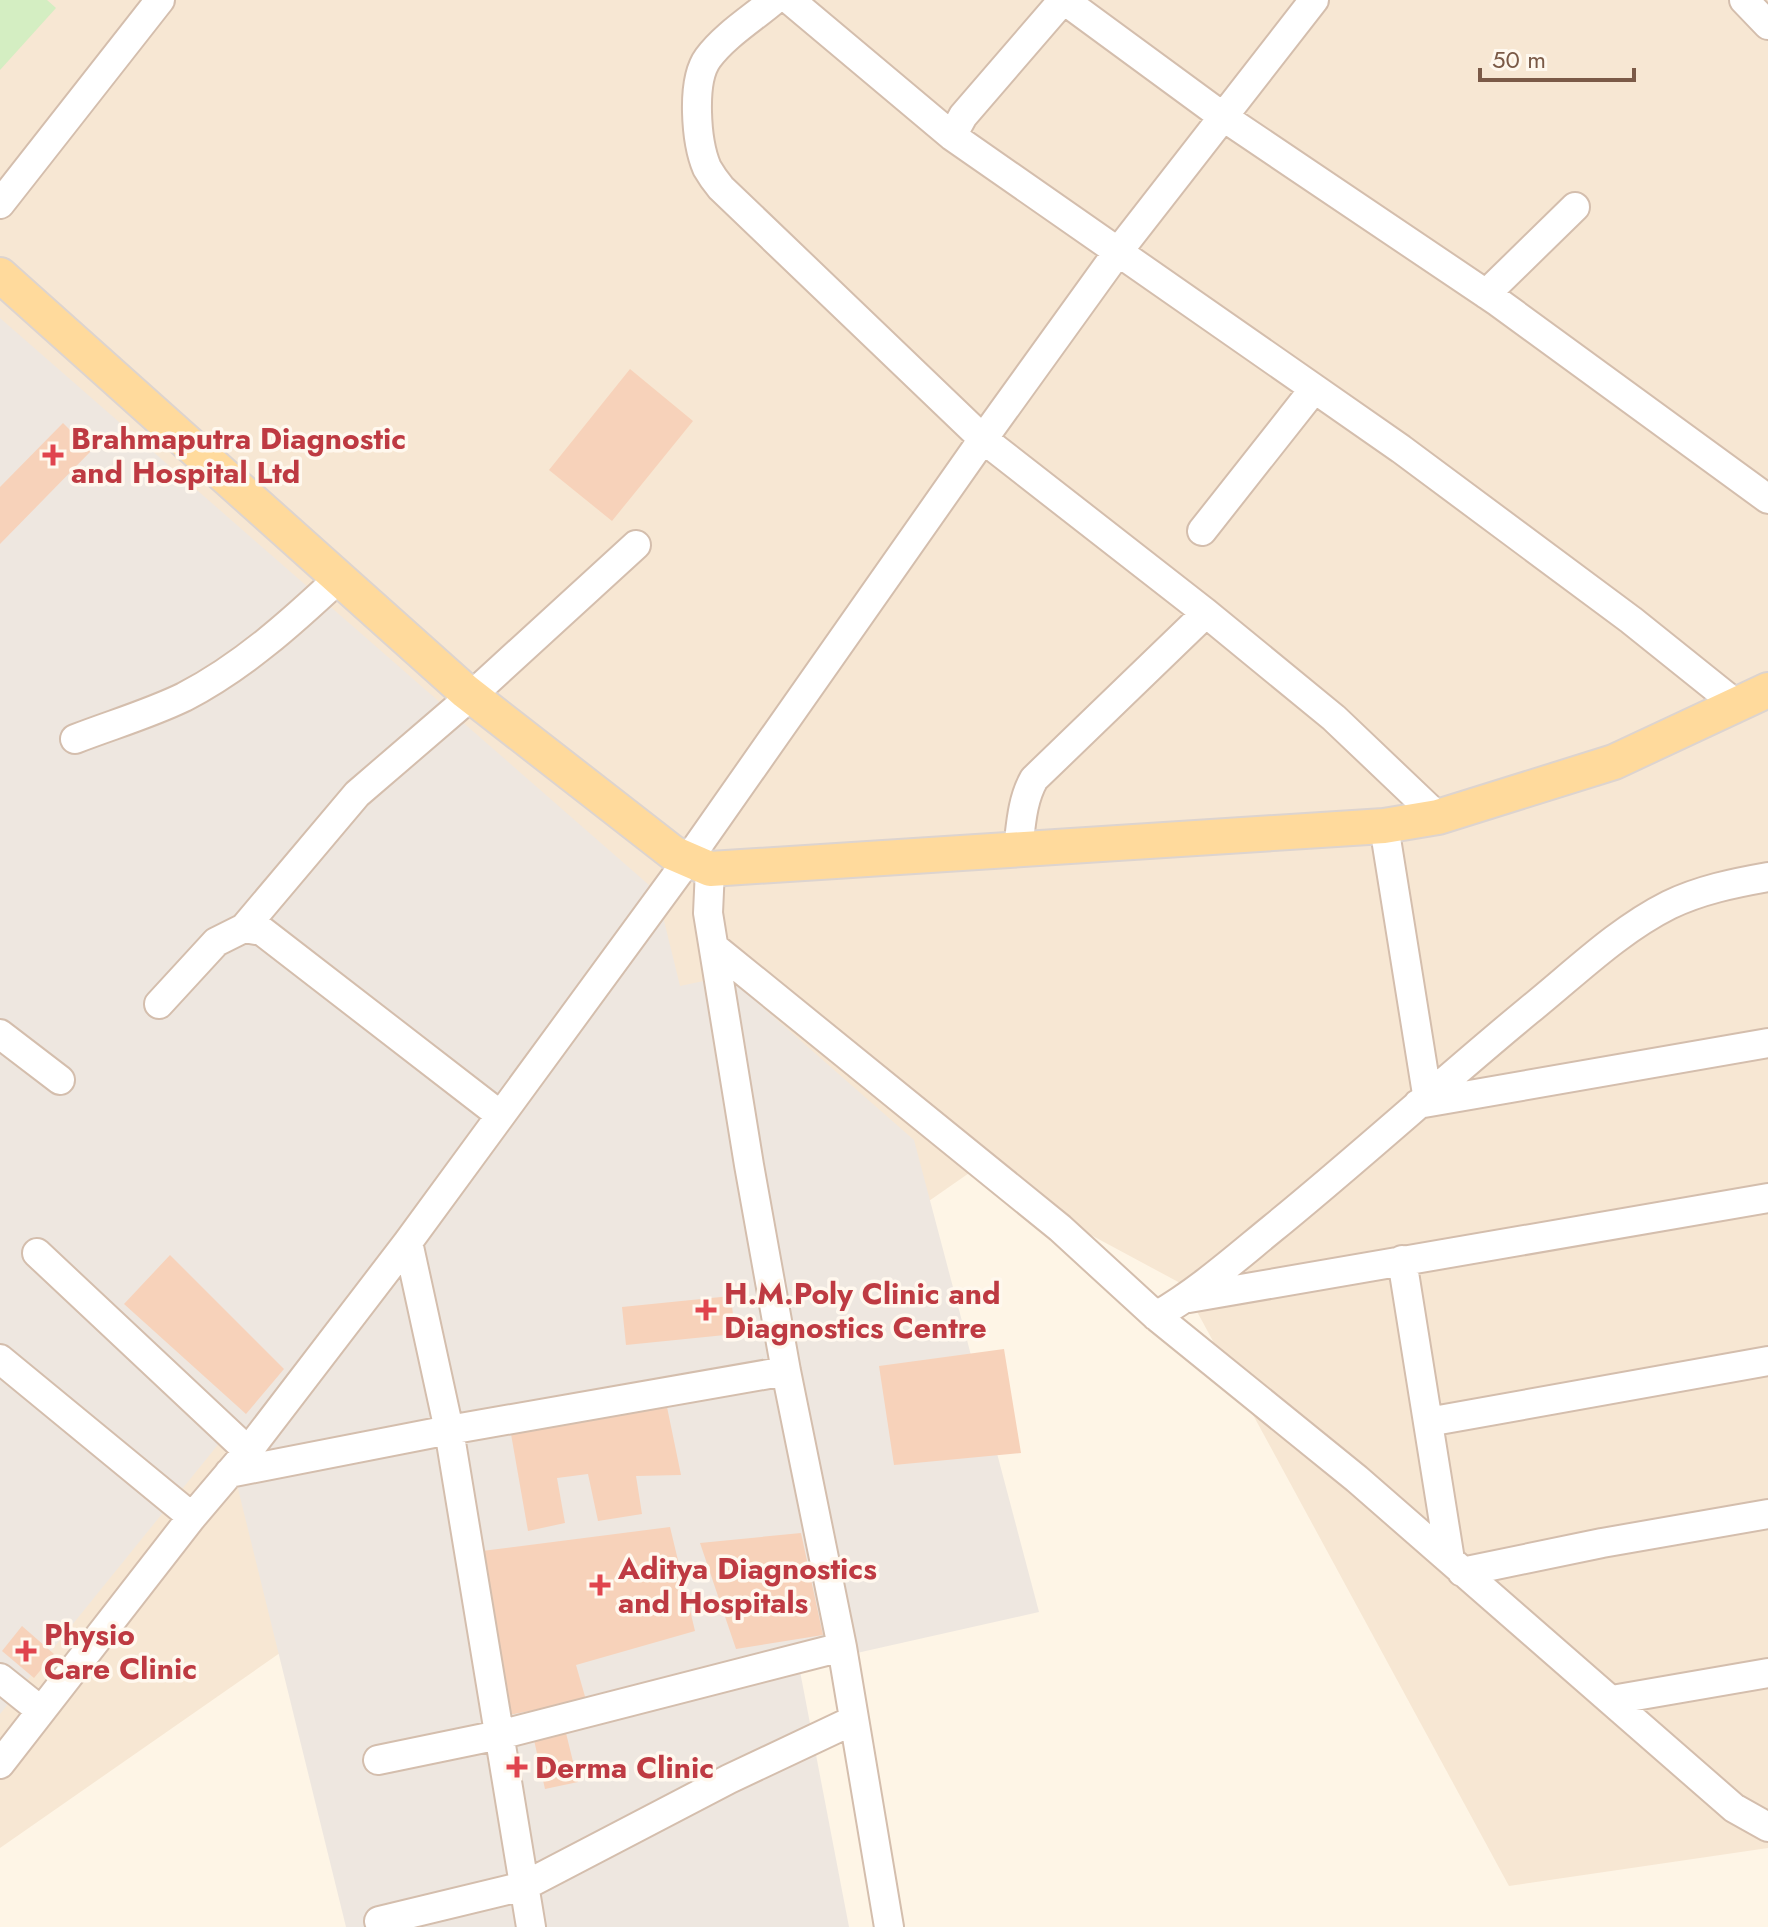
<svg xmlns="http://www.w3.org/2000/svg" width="1768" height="1927" viewBox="0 0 1768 1927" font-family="Jost,sans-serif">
	<rect width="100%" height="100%" fill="#fef5e6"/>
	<path fill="#f7e7d3" d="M0 0H1768V1848L1509 1886 1182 1284 972 1171 0 1848Z"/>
	<path fill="#eee7e0" d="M0 318 657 892 680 986 727 976 914 1140 1039 1612 799 1666 849 1927H346L225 1436 0 1714Z"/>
	<path fill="#d4eec2" d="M0 0H47L56 8 0 70Z"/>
	<path fill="#f7d2ba" d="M630 369 693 421 612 521 549 470Z
		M63 423 91 451 0 544V487Z
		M170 1255 284 1369 246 1414 124 1304Z
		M731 1296 735 1334 626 1345 622 1307Z
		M1004 1349 1021 1453 894 1465 879 1366Z
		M667 1407 681 1475 636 1476 642 1514 598 1521 588 1474 557 1478 565 1523 528 1531 511 1434Z
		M670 1527 695 1631 576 1665 586 1700 509 1715 474 1552Z
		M801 1533 823 1635 736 1649 700 1543Z
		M22 1626 54 1654 34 1678 2 1651Z
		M566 1733 578 1782 545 1789 534 1740Z"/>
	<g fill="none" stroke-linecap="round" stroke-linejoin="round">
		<g stroke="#d4bead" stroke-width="32">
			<path id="minor" d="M774 0C753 18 725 35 708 58 691 81 696 142 707 168 711 175 716 182 721 188L983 439 1206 613 1334 718 1438 817
				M790 0 952 136 1401 449 1631 620 1737 705
				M1064 0 1222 116 1498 302 1768 499
				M1744 0 1768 25
				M952 136 963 116 1063 0
				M0 204 160 0
				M1486 294 1575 207
				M1202 531 1314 389
				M75 739C111 725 149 714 184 697 242 667 291 623 339 578
				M1384 826 1427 1094
				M1018 849C1021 825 1022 800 1034 779L1206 613
				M710 869 708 913 749 1165 786 1371 842 1647 889 1927
				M244 928 357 794 471 696 636 545
				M715 948 1060 1228 1156 1316 1357 1479 1734 1808 1768 1827
				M159 1004 216 942 244 928 262 931 500 1115
				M0 1034 60 1080
				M1418 1104 1768 1043
				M408 1242 449 1430 531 1927
				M37 1253 248 1451
				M1402 1260 1450 1560
				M1189 1298 1768 1198
				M1156 1316C1198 1292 1235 1259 1273 1228 1359 1158 1442 1082 1528 1011 1573 975 1617 931 1669 905 1700 890 1734 883 1768 877
				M0 1359 192 1517
				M1428 1422 1768 1361
				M229 1473 449 1430 786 1371
				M1462 1572 1602 1543 1768 1514
				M0 1678 40 1710
				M1612 1700 1768 1673
				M378 1760 499 1735 842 1647
				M0 1764 192 1517 248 1451 408 1242 687 861 983 439 1117 253 1314 0
				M379 1921 524 1886 729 1779 854 1720"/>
		</g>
		<g stroke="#ddd4cf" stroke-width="38">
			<path id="major" d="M0 275 465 691 673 853 710 869 1384 826 1438 817 1614 762 1768 690"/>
		</g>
		<use href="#minor" stroke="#fff" stroke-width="28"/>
		<use href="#major" stroke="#ffda9c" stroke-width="34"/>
	</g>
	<g fill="#e0444e" stroke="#fff8ee" stroke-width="3">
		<path d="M49 443h8v8h8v8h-8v8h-8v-8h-8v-8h8z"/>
		<path d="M702 1298h8v8h8v8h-8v8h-8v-8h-8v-8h8z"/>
		<path d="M596 1573h8v8h8v8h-8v8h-8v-8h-8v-8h8z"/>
		<path d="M22 1639h8v8h8v8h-8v8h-8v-8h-8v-8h8z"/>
		<path d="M513 1755h8v8h8v8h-8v8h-8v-8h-8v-8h8z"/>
	</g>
	<g text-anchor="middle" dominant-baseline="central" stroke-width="7" stroke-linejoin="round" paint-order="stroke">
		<g font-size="30" font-weight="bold" fill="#be3a42" stroke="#fff8ee" text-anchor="start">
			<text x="71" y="438">Brahmaputra Diagnostic<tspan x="71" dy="34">and Hospital Ltd</tspan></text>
			<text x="724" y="1293">H.M.Poly Clinic and<tspan x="724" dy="34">Diagnostics Centre</tspan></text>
			<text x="618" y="1568">Aditya Diagnostics<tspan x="618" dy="34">and Hospitals</tspan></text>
			<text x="44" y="1634">Physio<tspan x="44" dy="34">Care Clinic</tspan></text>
			<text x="535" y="1767">Derma Clinic</text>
		</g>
	</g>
	<path d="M1480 68v12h154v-12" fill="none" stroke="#7b5a47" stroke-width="4"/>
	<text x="1492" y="68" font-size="24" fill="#7b5a47" stroke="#fff8ee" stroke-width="6" paint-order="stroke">50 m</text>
</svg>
